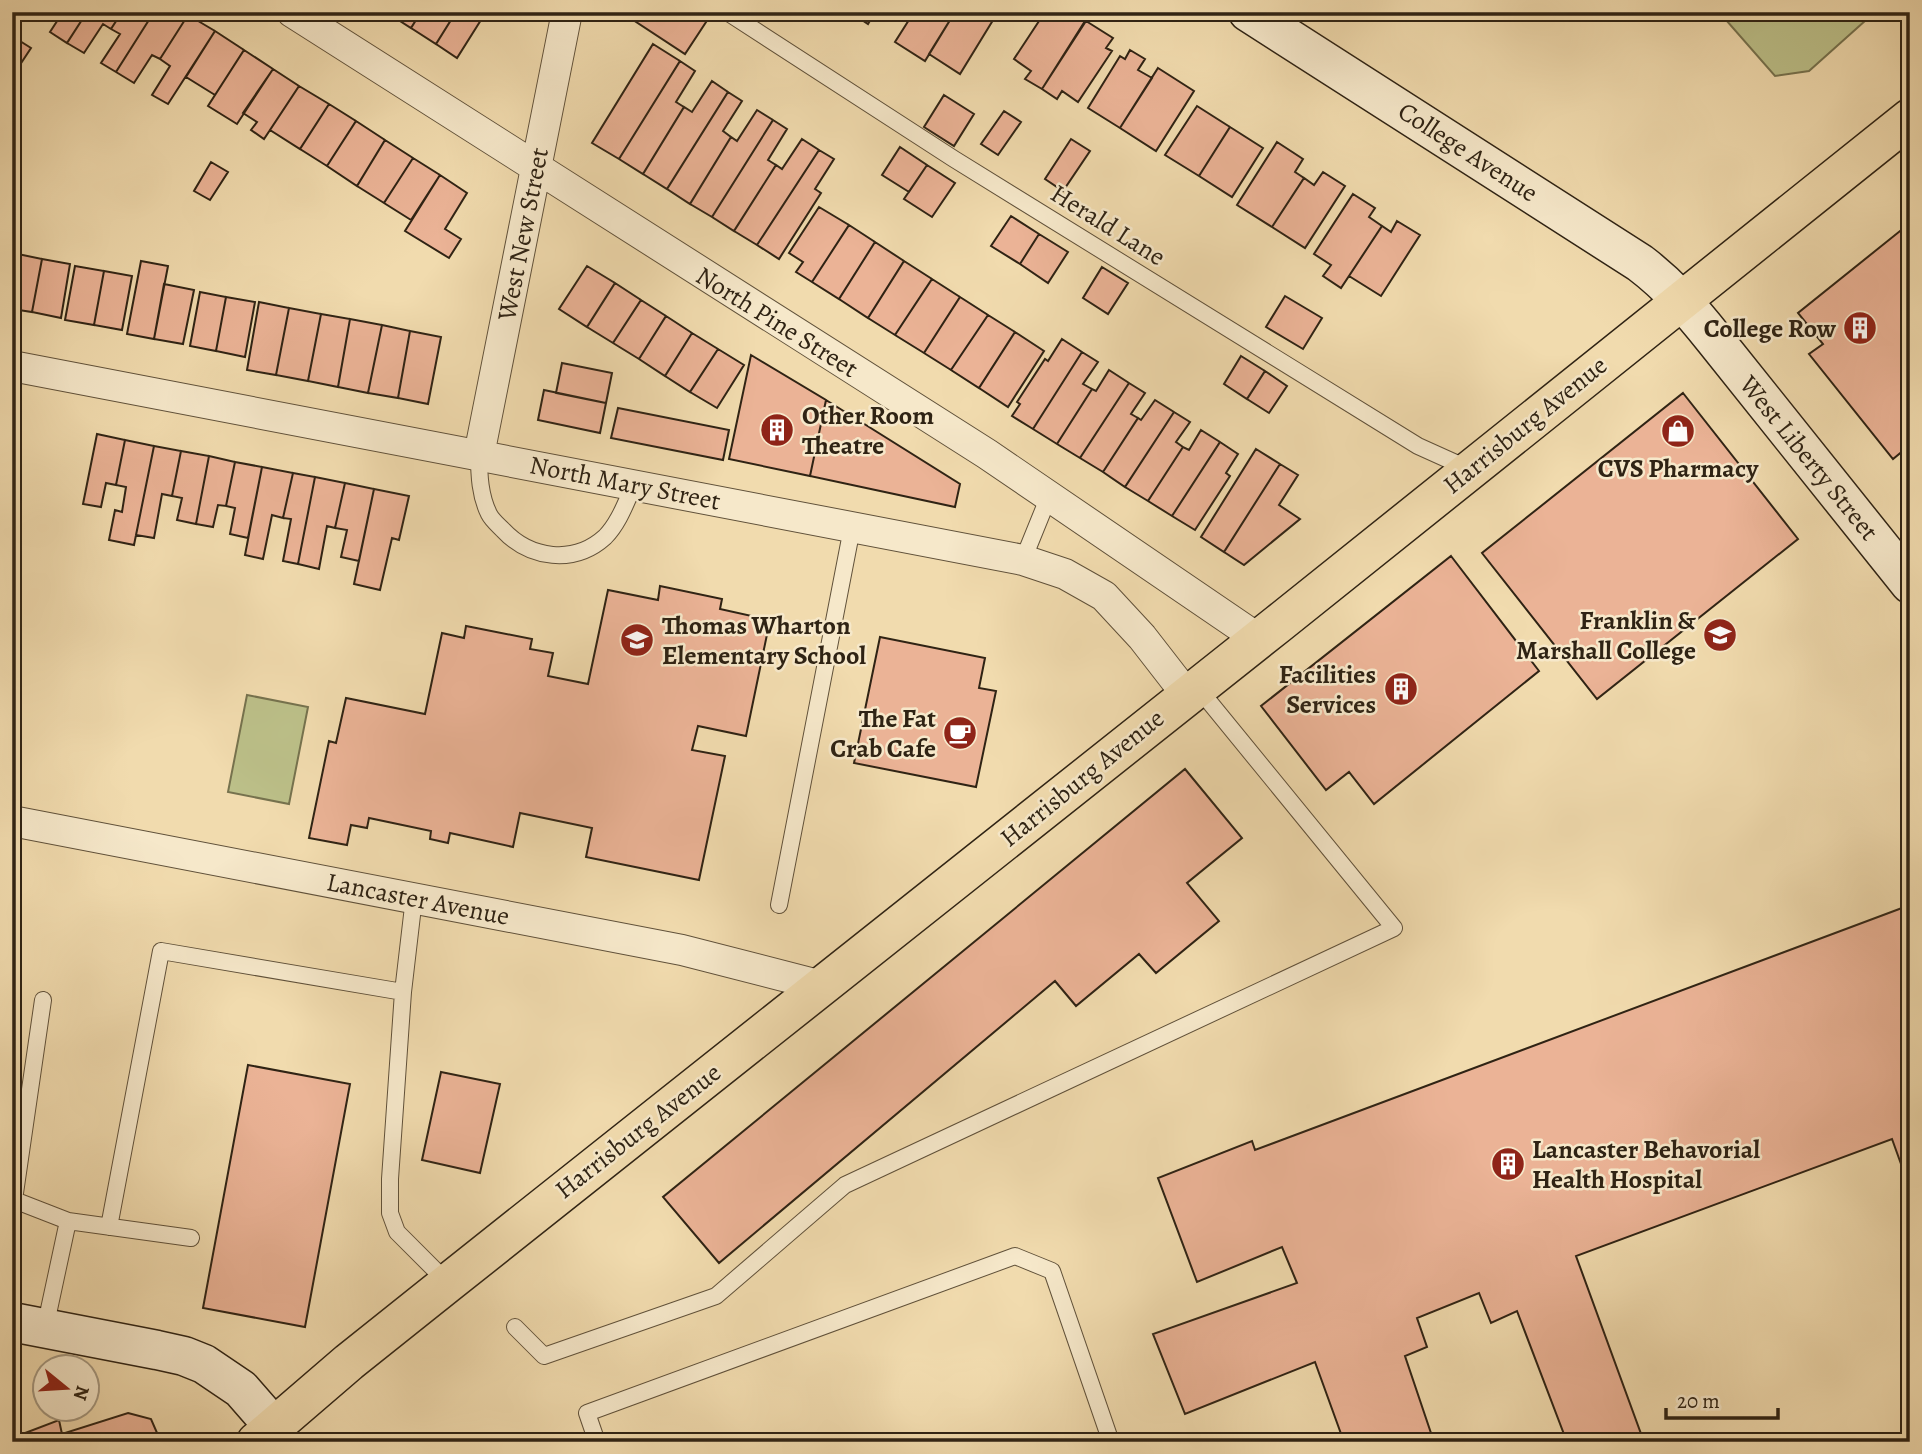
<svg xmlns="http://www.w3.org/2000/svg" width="1922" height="1454" viewBox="0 0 1922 1454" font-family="Alegreya,serif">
	<rect width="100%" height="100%" fill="#f1dbae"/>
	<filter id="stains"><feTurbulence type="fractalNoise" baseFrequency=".00286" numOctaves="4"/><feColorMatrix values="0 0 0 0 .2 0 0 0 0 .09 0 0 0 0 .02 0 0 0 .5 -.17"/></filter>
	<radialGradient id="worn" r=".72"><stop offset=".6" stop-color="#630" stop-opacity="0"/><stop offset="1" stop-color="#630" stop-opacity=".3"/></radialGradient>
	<path fill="#bcc089" stroke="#76724e" stroke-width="2" d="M1719 12H1875L1809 71 1775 76Z
		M247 695 308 707 289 804 228 792Z"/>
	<path fill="#ebb396" stroke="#2f2314" stroke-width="2" d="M63 12H87L67 43 50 32Z
		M87 12H122L111 29 103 24 84 53 67 43Z
		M122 12H154L116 72 101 63 120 34 111 29Z
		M154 12H185L188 15 160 59 152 55 134 83 116 72Z
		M390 12H421L411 28 389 14Z
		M421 12H456L436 44 411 28Z
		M456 12H486L457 58 436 44Z
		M621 12H712V13L685 54Z
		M850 12H875L868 24Z
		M914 12H955L925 61 895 42Z
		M955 12H998L960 74 929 54Z
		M1045 12H1073L1085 21 1042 89 1025 79 1031 71 1014 59Z
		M188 15 215 31 168 104 152 95 170 66 160 59Z
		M1086 21 1113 38 1106 48 1112 51 1078 102 1062 91 1057 99 1042 89Z
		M215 31 244 50 215 95 186 77Z
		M12 36 31 48 12 77Z
		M653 44 680 61 619 159 592 143Z
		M244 50 273 69 237 124 208 106Z
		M1130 50 1145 59 1138 70 1152 78 1120 128 1088 108 1120 56 1125 59Z
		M680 61 695 71 676 102 684 107 643 174 619 159Z
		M1158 68 1194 91 1156 151 1120 128Z
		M273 69 299 86 264 139 251 130 257 122 243 113Z
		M712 81 728 92 667 189 643 174 684 107 692 112Z
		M299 86 329 104 300 149 270 130Z
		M728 92 742 101 723 131 731 137 690 204 667 189Z
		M944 95 974 114 954 146 924 127Z
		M329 104 356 121 327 166 300 149Z
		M1197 106 1230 127 1199 176 1165 155Z
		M757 110 773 120 712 217 690 204 731 137 737 141Z
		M1004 111 1021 122 998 155 981 144Z
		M773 120 787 129 768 160 776 165 734 231 712 217Z
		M356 121 385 140 357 186 327 166Z
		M1230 127 1263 148 1232 197 1199 176Z
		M802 139 819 150 757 245 734 231 776 165 782 169Z
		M1071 139 1090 151 1063 191 1045 179Z
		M385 140 413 158 384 203 357 186Z
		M1277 142 1303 159 1295 172 1304 178 1272 227 1237 205Z
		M900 147 927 165 909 192 882 175Z
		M819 150 834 159 815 189 821 193 779 259 757 245Z
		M413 158 440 175 411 220 384 203Z
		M211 162 228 172 210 200 194 191Z
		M927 165 955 183 932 217 904 199Z
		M1323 172 1345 186 1305 248 1272 227 1304 178 1314 185Z
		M440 175 467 193 445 229 461 239 449 258 405 231Z
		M1353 194 1375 208 1369 217 1382 226 1341 288 1323 276 1331 265 1314 254Z
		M819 207 849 225 812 282 796 272 803 262 789 253Z
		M1011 216 1039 234 1020 264 991 246Z
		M1397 221 1420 235 1381 296 1349 276 1382 226 1391 232Z
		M1910 223V445L1893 459 1809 354 1823 344 1798 313Z
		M849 225 875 242 839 299 812 282Z
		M1039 234 1068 252 1048 283 1020 264Z
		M875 242 904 261 868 318 839 299Z
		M13 253 42 259 32 312 12 309Z
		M42 259 70 264 61 318 32 312Z
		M141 261 168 266 154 339 127 334Z
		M904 261 932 279 895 335 868 318Z
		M75 266 104 271 94 325 65 320Z
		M587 266 615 283 587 327 559 309Z
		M1102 267 1128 283 1108 314 1083 298Z
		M104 271 132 276 122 330 94 325Z
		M932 279 960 297 924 353 895 335Z
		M615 283 641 300 613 343 587 327Z
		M164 284 194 290 183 344 154 339Z
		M200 292 226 297 216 351 190 346Z
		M1285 296 1322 318 1303 349 1266 327Z
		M226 297 255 302 245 357 216 351Z
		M960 297 988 315 951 370 924 353Z
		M641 300 666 316 639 359 613 343Z
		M259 302 289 308 276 375 247 370Z
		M289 308 321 314 308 381 276 375Z
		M321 314 350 319 338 387 308 381Z
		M988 315 1015 332 979 388 951 370Z
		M666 316 692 333 665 376 639 359Z
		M350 319 382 325 368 393 338 387Z
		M382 325 410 331 398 398 368 393Z
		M410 331 441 337 428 404 398 398Z
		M1015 332 1044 351 1008 407 979 388Z
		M692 333 718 349 690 392 665 376Z
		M1062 339 1082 352 1033 429 1012 416 1020 404 1017 402 1045 359 1048 361Z
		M718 349 744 365 717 408 690 392Z
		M1082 352 1098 362 1083 384 1092 389 1057 444 1033 429Z
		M751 355 826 400 810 476 729 459Z
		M1241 356 1265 371 1247 399 1224 384Z
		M562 363 612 373 606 403 556 393Z
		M1109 370 1129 383 1080 458 1057 444 1092 389 1096 391Z
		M1265 371 1287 386 1269 413 1247 399Z
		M1129 383 1145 393 1131 414 1138 418 1103 472 1080 458Z
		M544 390 606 403 600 433 538 420Z
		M1683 393 1798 539 1597 699 1482 553Z
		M826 400 960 484 955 507 810 476Z
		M1155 400 1174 412 1125 487 1103 472 1138 418 1141 420Z
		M618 408 729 430 723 460 611 438Z
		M1174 412 1190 422 1176 442 1183 447 1148 501 1125 487Z
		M1201 430 1220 442 1172 516 1148 501 1183 447 1189 450Z
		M97 434 125 440 116 485 106 483 101 507 83 504Z
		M125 440 154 446 134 545 109 540 115 510 122 512 126 487 116 485Z
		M1220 442 1238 454 1226 473 1230 476 1195 530 1172 516Z
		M154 446 181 451 172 496 162 494 154 538 136 535Z
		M1256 449 1280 464 1224 552 1201 537Z
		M181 451 209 456 196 524 177 520 182 498 172 496Z
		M209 456 235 462 226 506 218 505 213 527 196 524Z
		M235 462 262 467 248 538 230 534 235 508 226 506Z
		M1280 464 1298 475 1279 505 1300 519 1244 565 1224 552Z
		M262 467 293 473 283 518 272 515 263 559 245 555Z
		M293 473 315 477 298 564 283 561 291 519 283 518Z
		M315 477 345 483 335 528 327 526 319 569 298 564Z
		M345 483 374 489 359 561 341 557 347 530 335 528Z
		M374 489 409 496 399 540 392 538 380 590 354 584Z
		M1451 556 1539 671 1374 804 1349 772 1326 790 1261 706Z
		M660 586 722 599 720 609 770 620 746 736 698 726 692 750 725 756 699 880 586 857 592 828 520 813 513 847 450 833 448 843 430 839 431 831 369 818 367 828 351 825 347 845 309 838 329 741 336 743 346 698 425 714 442 633 464 638 466 626 532 639 530 649 553 653 548 676 588 684 608 590 658 600Z
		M880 637 985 658 979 688 996 691 976 787 854 763Z
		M1185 769 1242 838 1187 883 1219 921 1156 973 1139 954 1076 1006 1055 981 719 1263 663 1197Z
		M1910 905V1189L1892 1139 1576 1256 1644 1442H1567L1517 1311 1491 1323 1479 1293 1417 1318 1427 1347 1405 1356 1434 1442H1344L1315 1362 1185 1414 1153 1334 1297 1283 1282 1247 1197 1282 1158 1178 1252 1141 1255 1150Z
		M248 1065 350 1084 305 1327 203 1308Z
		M441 1072 500 1084 480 1173 422 1160Z
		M128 1413 151 1419 161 1442H12V1438L59 1420 62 1434Z"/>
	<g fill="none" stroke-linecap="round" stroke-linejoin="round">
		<g stroke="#60513a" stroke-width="18">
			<path id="lane" d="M727 12 954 159 1418 446 1469 469
				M479 455C479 475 480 496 489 514 492 520 498 525 503 530 530 559 574 565 605 537 619 523 626 502 634 485
				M1023 560 1049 496
				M779 905 852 528
				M403 992 414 898
				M43 1000 14 1200 68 1221
				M109 1227 161 951 403 992 390 1179V1213L397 1232 448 1283
				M515 1327 544 1356 716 1296 845 1185 1394 928 1198 688
				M45 1328 68 1221 191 1238
				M597 1442 587 1413 1015 1256 1052 1271 1111 1442"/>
		</g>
		<g stroke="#60513a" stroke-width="32">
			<path id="street" d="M292 12 987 454 1257 638
				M12 366 1023 560 1065 574 1104 596 1142 637 1187 695
				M479 455 567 12
				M12 821 682 950 822 986"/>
		</g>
		<g stroke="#2f2314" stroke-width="41">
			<path id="secondary" d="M1248 12 1640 263C1669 285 1691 310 1714 339L1910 584
				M12 1322 157 1350 184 1356 204 1364 241 1389 275 1428"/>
		</g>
		<g stroke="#2f2314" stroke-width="41">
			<path id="primary" d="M256 1442 349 1362 448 1283 1278 624 1910 118"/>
		</g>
		<use href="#lane" stroke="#f6e8ca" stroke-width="16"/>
		<use href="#street" stroke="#f6e8ca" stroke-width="30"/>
		<use href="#secondary" stroke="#f6e8ca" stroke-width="38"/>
		<use href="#primary" stroke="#f1dbae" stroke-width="38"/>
	</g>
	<defs>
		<g id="building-disc" transform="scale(1.75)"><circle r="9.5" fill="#8f2418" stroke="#f6e8ca"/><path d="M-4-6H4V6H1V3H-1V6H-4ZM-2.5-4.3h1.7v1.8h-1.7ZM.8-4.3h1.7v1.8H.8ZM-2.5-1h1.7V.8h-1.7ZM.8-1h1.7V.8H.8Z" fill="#fff"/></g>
		<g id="shop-disc" transform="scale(1.75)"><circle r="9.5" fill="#8f2418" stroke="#f6e8ca"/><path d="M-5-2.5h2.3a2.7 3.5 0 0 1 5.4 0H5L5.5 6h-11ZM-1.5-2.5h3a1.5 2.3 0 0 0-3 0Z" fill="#fff"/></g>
		<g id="university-disc" transform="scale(1.75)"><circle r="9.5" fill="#8f2418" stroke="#f6e8ca"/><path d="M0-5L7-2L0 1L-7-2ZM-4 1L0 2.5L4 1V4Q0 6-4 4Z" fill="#fff"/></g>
		<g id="school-disc" transform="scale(1.75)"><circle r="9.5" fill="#8f2418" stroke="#f6e8ca"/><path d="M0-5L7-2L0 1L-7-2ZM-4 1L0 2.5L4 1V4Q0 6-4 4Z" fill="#fff"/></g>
		<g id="cafe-disc" transform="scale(1.75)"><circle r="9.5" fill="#8f2418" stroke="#f6e8ca"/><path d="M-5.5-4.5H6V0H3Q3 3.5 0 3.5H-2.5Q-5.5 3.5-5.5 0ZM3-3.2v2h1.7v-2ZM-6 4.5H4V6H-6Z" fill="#fff"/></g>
	</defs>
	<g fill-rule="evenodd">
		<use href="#building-disc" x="1860" y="328"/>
		<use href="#building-disc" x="777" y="430"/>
		<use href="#shop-disc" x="1678" y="431"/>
		<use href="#university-disc" x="1720" y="635"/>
		<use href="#school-disc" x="637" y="640"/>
		<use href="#building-disc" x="1401" y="689"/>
		<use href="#cafe-disc" x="960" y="733"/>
		<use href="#building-disc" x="1508" y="1164"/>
	</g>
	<g text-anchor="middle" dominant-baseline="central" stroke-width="5" stroke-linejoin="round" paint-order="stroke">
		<g font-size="26" fill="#2f2314" stroke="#f6e8ca">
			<text transform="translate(1468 152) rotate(33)">College Avenue</text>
			<text transform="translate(1108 225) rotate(32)">Herald Lane</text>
			<text transform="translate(523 234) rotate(-79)">West New Street</text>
			<text transform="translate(777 322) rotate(32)">North Pine Street</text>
			<text transform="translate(1525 425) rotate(-39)">Harrisburg Avenue</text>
			<text transform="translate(1809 458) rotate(51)">West Liberty Street</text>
			<text transform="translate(625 483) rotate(11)">North Mary Street</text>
			<text transform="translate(1082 778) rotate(-39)">Harrisburg Avenue</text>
			<text transform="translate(418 899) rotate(11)">Lancaster Avenue</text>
			<text transform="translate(638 1131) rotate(-38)">Harrisburg Avenue</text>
		</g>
		<g font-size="26" font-weight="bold" fill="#2f2314" stroke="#f6e8ca" text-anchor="end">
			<text x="1836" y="328">College Row</text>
			<text x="802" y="415" text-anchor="start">Other Room<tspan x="802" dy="30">Theatre</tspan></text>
			<text x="1678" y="468" text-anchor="middle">CVS Pharmacy</text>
			<text x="1696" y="620">Franklin &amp;<tspan x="1696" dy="30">Marshall College</tspan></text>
			<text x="662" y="625" text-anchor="start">Thomas Wharton<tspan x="662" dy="30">Elementary School</tspan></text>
			<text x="1376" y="674">Facilities<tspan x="1376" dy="30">Services</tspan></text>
			<text x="936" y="718">The Fat<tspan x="936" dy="30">Crab Cafe</tspan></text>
			<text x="1532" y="1149" text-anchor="start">Lancaster Behavorial<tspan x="1532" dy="30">Health Hospital</tspan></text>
		</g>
	</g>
	<rect width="1922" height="1454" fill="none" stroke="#f1dbae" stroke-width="42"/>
	<rect x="14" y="14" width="1894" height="1426" fill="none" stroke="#2f2314" stroke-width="3.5"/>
	<rect x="21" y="21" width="1880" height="1412" fill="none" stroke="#2f2314" stroke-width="2"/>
	<g transform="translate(66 1388) rotate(108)"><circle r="33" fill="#f6e8ca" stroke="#a69981" stroke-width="2"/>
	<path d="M0-5L12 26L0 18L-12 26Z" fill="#8f2418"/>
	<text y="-10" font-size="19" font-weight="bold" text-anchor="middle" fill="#2f2314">N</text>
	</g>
	<path d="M1666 1408v10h112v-10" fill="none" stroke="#2f2314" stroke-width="3.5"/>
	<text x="1677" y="1408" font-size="21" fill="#2f2314" stroke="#f6e8ca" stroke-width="5" paint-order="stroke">20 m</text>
	<rect width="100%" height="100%" filter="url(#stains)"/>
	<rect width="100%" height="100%" fill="url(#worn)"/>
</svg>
